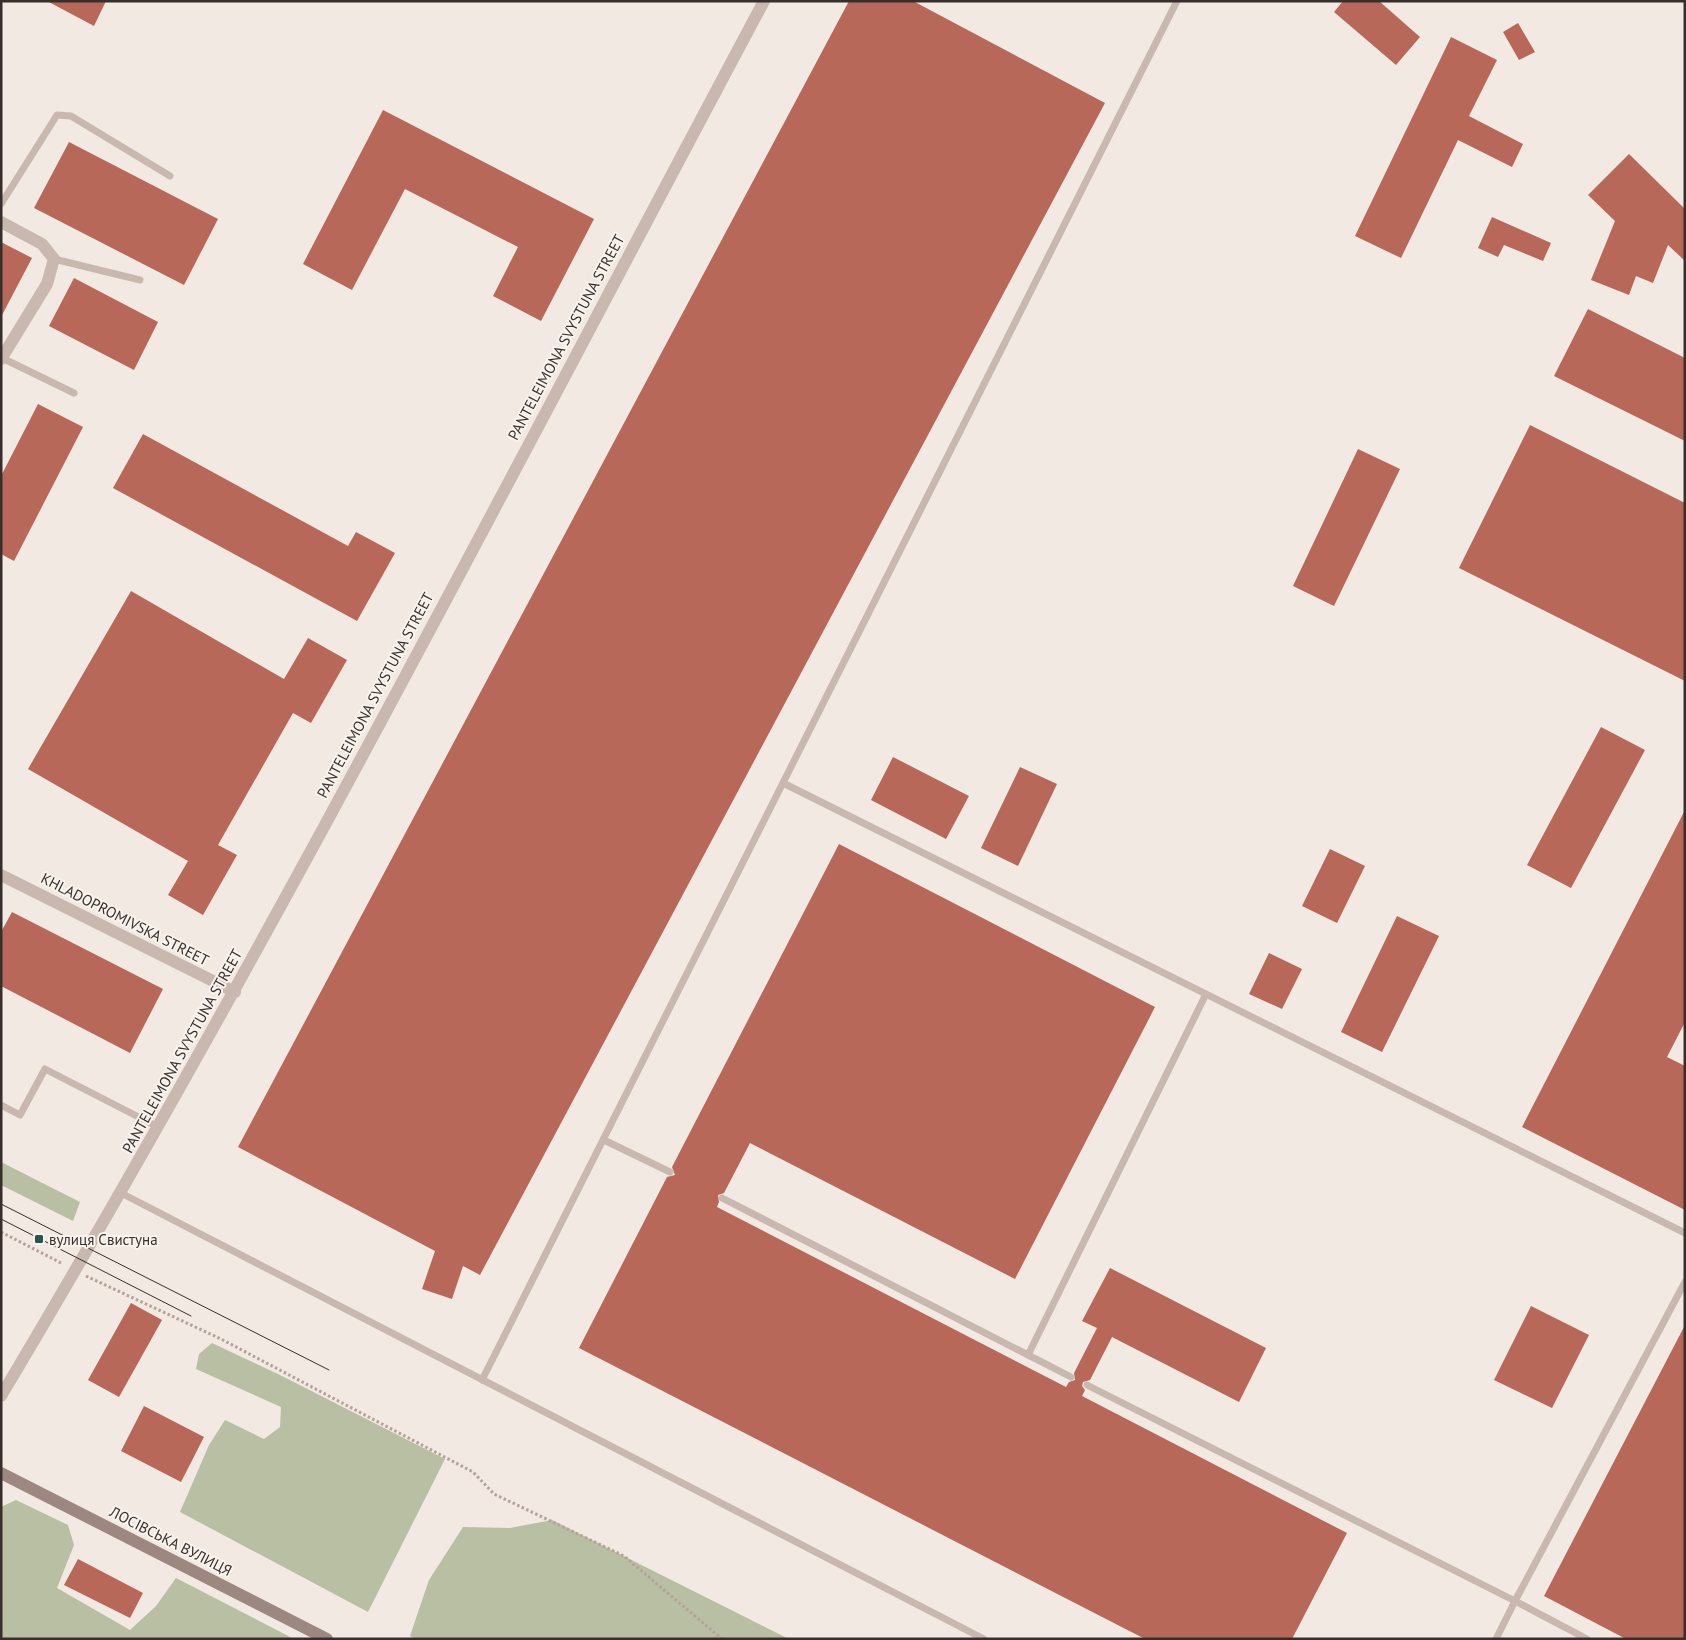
<svg xmlns="http://www.w3.org/2000/svg" width="1686" height="1640" viewBox="0 0 1686 1640" font-family="'PT Sans',sans-serif">
	<rect width="100%" height="100%" fill="#f1e9e2"/>
	<path fill="#b8bfa3" d="M1 1162 80 1202 73 1221 1 1185Z
		M212 1343 280 1375 445 1459 368 1612 180 1512 209 1445 225 1420 264 1439 280 1427 281 1407 196 1369 199 1354Z
		M16 1500 68 1525 74 1545 57 1588 130 1630 156 1606 176 1578 294 1639H1V1507Z
		M552 1520 789 1639H416L410 1636 429 1580 463 1527 510 1528Z"/>
	<path fill="#b86859" d="M47 1H106L94 26Z
		M849 1H913L1105 103 480 1275 463 1266 452 1299 422 1289 435 1251 238 1147Z
		M1343 1H1379L1420 37 1396 65 1334 12Z
		M1518 23 1535 52 1519 60 1503 32Z
		M1451 37 1497 60 1469 116 1523 144 1512 167 1458 140 1401 258 1355 236Z
		M383 110 594 219 541 321 493 296 518 247 405 189 352 290 303 264Z
		M69 142 218 219 184 285 34 208Z
		M1629 154 1685 209V261L1668 245 1653 283 1636 276 1629 295 1591 280 1615 221 1588 195Z
		M1492 217 1551 243 1543 261 1504 245 1498 257 1478 248Z
		M1 242 32 258 1 317Z
		M74 278 158 322 134 370 49 326Z
		M1588 309 1685 358V441L1554 376Z
		M38 404 83 427 14 561 1 554V476Z
		M1530 425 1685 503V681L1459 568Z
		M143 434 348 546 356 532 395 553 357 621 113 488Z
		M1358 449 1400 469 1334 606 1293 586Z
		M131 591 284 679 308 638 347 660 311 723 293 713 218 845 237 855 203 915 168 895 188 861 28 769Z
		M1601 727 1645 750 1571 888 1527 865Z
		M893 757 969 796 946 839 871 800Z
		M1020 767 1057 784 1018 866 981 848Z
		M1685 810V1022L1667 1057 1685 1066V1210L1522 1127Z
		M839 844 1155 1007 1015 1279 750 1143 724 1193 718 1195 719 1202 717 1207 1066 1387 1069 1382 1075 1380 1074 1373 1097 1328 1082 1321 1110 1268 1266 1348 1239 1402 1112 1337 1090 1380 1083 1382 1082 1386 1085 1390 1082 1396 1347 1533 1292 1639H1145L579 1348 667 1177 675 1175 672 1167Z
		M1330 849 1365 866 1337 923 1302 906Z
		M12 912 163 989 130 1053 1 986V932Z
		M1397 916 1439 936 1382 1052 1341 1032Z
		M1269 953 1302 969 1282 1009 1249 994Z
		M131 1303 162 1320 119 1397 88 1380Z
		M1531 1306 1589 1335 1552 1408 1494 1380Z
		M1685 1325V1639H1626L1544 1596Z
		M144 1406 204 1437 181 1482 121 1451Z
		M78 1559 143 1593 130 1618 64 1585Z"/>
	<g fill="none" stroke-linecap="round" stroke-linejoin="round">
		<path stroke="#b4a299" stroke-width="3" stroke-dasharray="2.5 2.5" stroke-linecap="butt" d="M1 1232 63 1264
			M86 1276 221 1339 473 1472 494 1494 624 1556 722 1639"/>
		<path stroke="#c8b8af" stroke-width="7" d="M1 204 57 115 71 116 170 176
			M54 259 140 280
			M2 358 74 393
			M783 783 1685 1233
			M1 1105 20 1115 45 1069 158 1127
			M606 1141 670 1172
			M121 1193 984 1639
			M722 1198 1071 1377
			M1028 1355 1206 994
			M482 1380 1177 1
			M1087 1385 1515 1601 1496 1639
			M1587 1639 1515 1601 1685 1282"/>
		<path stroke="#c8b8af" stroke-width="12" d="M1 222 42 244 54 259 47 284 1 359
			M1 875 235 992
			M1 1396C273 941 514 469 764 1"/>
		<path stroke="#9c8880" stroke-width="12" d="M1 1473 327 1639"/>
		<path stroke="#382f2c" stroke-width="1" d="M1 1204 329 1370
			M1 1219 191 1316"/>
	</g>
	<rect fill="#265554" stroke="#f9f3ee" stroke-width="2" x="34" y="1234" width="10" height="10" rx="2.5"/>
	<g text-anchor="middle" dominant-baseline="central" stroke-width="4" stroke-linejoin="round" paint-order="stroke">
		<g font-size="15" fill="#382f2c" stroke="#f9f3ee">
			<text transform="translate(566 337) rotate(-62)">PANTELEIMONA SVYSTUNA STREET</text>
			<text transform="translate(375 695) rotate(-62)">PANTELEIMONA SVYSTUNA STREET</text>
			<text transform="translate(125 919) rotate(27)">KHLADOPROMIVSKA STREET</text>
			<text transform="translate(182 1051) rotate(-61)">PANTELEIMONA SVYSTUNA STREET</text>
			<text transform="translate(171 1541) rotate(27)">ЛОСІВСЬКА ВУЛИЦЯ</text>
		</g>
		<g font-size="15" fill="#382f2c" stroke="#f9f3ee" text-anchor="start">
			<text x="49" y="1239">вулиця Свистуна</text>
		</g>
	</g>
	<rect width="1686" height="1640" fill="none" stroke="#382f2c" stroke-width="5"/>
</svg>
